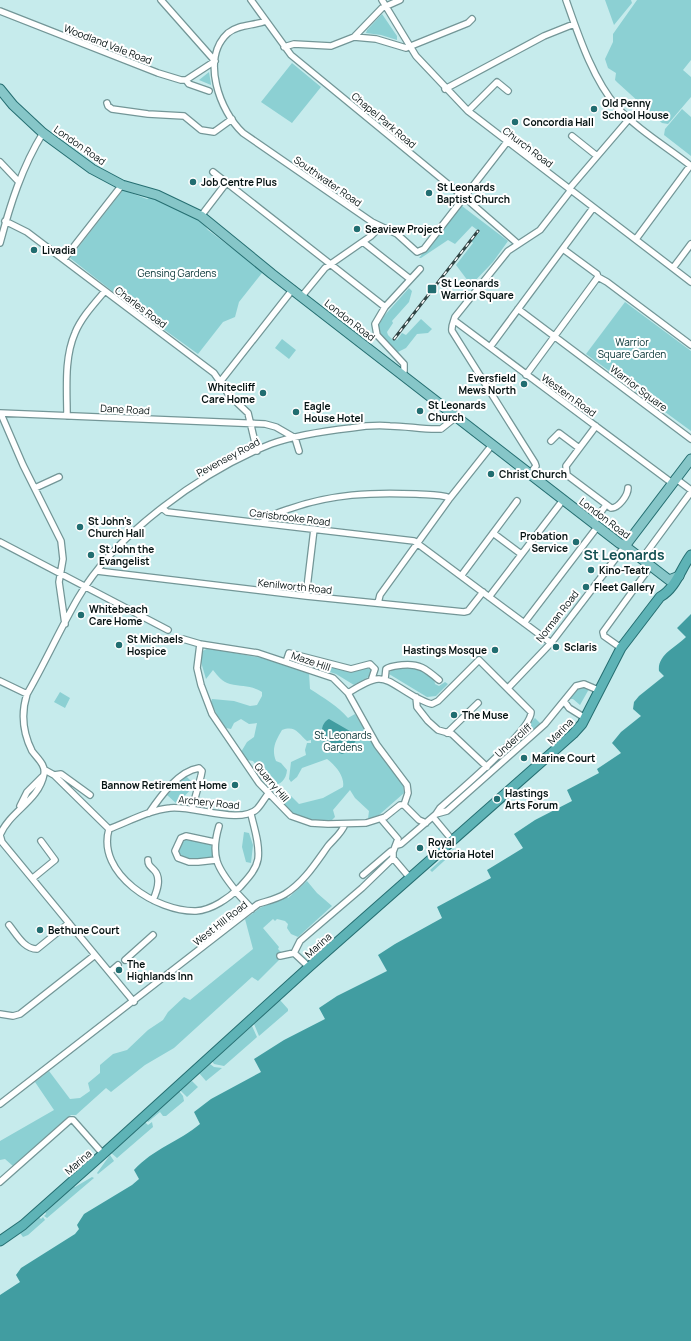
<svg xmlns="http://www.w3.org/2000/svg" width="691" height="1341" viewBox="0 0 691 1341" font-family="Manrope,sans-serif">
	<rect width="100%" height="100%" fill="#c6ebec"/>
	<path fill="#8cd0d3" d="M605 0H631L632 3 614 25Z
		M637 0H691V60L683 70 691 77V97L668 124 662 123 618 83 615 80 616 73 608 68 605 59 613 42V34Z
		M382 14 397 36V40L381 35 366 33 367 30Z
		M292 63 321 87 292 123 261 102Z
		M209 72 211 84V85L199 80Z
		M682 109 691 117V156L664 135 665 129Z
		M123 190 147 199 151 197C166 203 199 216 208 230L261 270 262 273 239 302 235 317 223 322 198 354 130 305 70 258Z
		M462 206 508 241 493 262 471 285 456 265 473 243 471 241 480 232 472 226 455 244 448 240 421 258H419Z
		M409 288 412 291 409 302 392 321 393 323 387 332 388 335 393 340 395 338 397 340 402 333 406 335 421 319 432 329 428 333 417 334 406 348 396 353 385 341 377 328 384 316Z
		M625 302 691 351V431L586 354Z
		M282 339 296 350 289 359 275 348Z
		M208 648 262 658 309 673 310 689C324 698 338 706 348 718L355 714 370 739 400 779 403 786 404 793 379 815 368 819 369 811 355 798 350 790 333 810 335 817 330 822C308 822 294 820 281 801L284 797 291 796 299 804 323 798 343 787C345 776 335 765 327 759L302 768 297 777 291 782 289 779 291 762 306 755 305 750 307 743H311V740L307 741C298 733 295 725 282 730 276 740 271 749 276 761L281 763 287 770C286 782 277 788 265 784L260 770 253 761 247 760 241 752 247 742 254 737 257 723 249 724 241 719 234 723 231 729 226 728 219 719 211 702 212 699 234 701 250 706 257 705 262 696V692C251 685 242 687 230 684 222 682 218 676 213 670L206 679 201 662V652Z
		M291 656 352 671H356L368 665 373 668 372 675 354 685 336 674 296 661Z
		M411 667H418L434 678 435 684 439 686 445 682 448 684 436 696 427 697 389 674 392 669Z
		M584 687 589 689 580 705 573 699H568L578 688Z
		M60 692 70 698 65 708 54 702Z
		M535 718 541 724 507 752 506 750Z
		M186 776 195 785 177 804 167 795Z
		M244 832 249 833 253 845 251 863 246 862 242 847Z
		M184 839 210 843 214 853 211 858 191 860 181 858 177 852 181 841Z
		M453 849 455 851 432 872 430 870Z
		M307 881 317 893 332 906 298 937 291 934 287 928 288 924 285 921 277 919 275 921 273 919 263 928 279 947 278 949 281 952 280 959 258 981 252 977 174 1048 145 1065 111 1092 106 1088 76 1115H71L64 1122 13 1166 5 1159 0 1160V1141L54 1110 35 1082 49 1071 70 1099 80 1098 90 1091 88 1083 100 1073V1065L113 1054 127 1050 148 1030 163 1020 168 1012 184 997 190 1000 253 949 245 919 260 908 286 896 288 898Z
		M280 1000 288 1009V1011L259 1036 254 1024Z
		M252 1026 257 1037 224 1066 214 1064 212 1061Z
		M210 1064 214 1067 222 1068 206 1081 199 1073Z
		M192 1081 198 1087 187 1097 180 1090Z
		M179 1091 183 1096 184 1101 166 1116H163L160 1112 148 1122 146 1119Z
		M145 1122 148 1125 152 1122 153 1127 117 1158 110 1152Z
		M110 1155 114 1161 98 1174 97 1173Z
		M92 1177 94 1178 47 1218 44 1216 46 1214 45 1211 73 1185 75 1187Z
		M38 1216 41 1219 43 1217 45 1220 28 1235 23 1237 20 1233Z"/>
	<path fill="#419da1" d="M691 614V1341H0V1295L20 1282 16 1275 21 1268 75 1234 79 1229 77 1225 84 1214 132 1185 139 1179 134 1170C153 1149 180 1141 200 1124L194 1112 211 1099 261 1072 254 1059 284 1040 325 1019 319 1008 337 996 387 971 378 955 395 944 442 918 437 907 491 878 487 870 523 848 514 834 535 820 572 801 567 790 599 773 597 769 621 753 612 743 621 732 641 716 633 709 634 702 639 696 664 676 659 671C657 655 676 647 686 637L677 628Z
		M329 719 355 734 356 740 350 751 342 754C331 749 319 744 322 729 323 724 325 721 329 719Z"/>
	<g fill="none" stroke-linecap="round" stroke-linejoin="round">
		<g stroke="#739697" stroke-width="8">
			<path id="minor" d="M161 0 215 61
				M251 0 291 55 471 203 517 243
				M382 0 416 56 468 111 691 282
				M566 0C578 34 593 80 617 107 638 130 667 147 691 166
				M0 11 158 73 181 80H186L189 84 209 91
				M266 21C253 26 239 24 228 33 200 58 220 112 243 133L372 222 397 234 417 252 424 249 507 142
				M354 37 382 8 400 0
				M284 47 294 44 331 46 354 37 376 39 406 48 468 23 472 19
				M186 80 215 61
				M445 89 544 36 574 24
				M107 103 108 106 112 109 148 114 184 116 201 130 214 132 232 119
				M468 111 497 82 508 91
				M572 136 597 156
				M0 162 19 182
				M213 172 385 307
				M569 189 629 119
				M201 216 227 182
				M5 221 27 232 214 373 229 395 248 413 257 451
				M636 239 690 166
				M363 242 410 279
				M0 243C10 205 22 167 43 133
				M563 249 597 274 598 277 607 282 691 345
				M64 259 122 185
				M673 268 691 244
				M302 296 325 268 371 236 380 227
				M518 309 691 439
				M455 321 672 483
				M490 347 593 208
				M402 375 404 371V364L377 335 375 324 385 307 420 269
				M526 375 598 277
				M220 382 293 289
				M0 413 265 424 276 427 295 438 299 451
				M1 414 23 465 61 541 63 559 59 582 65 624
				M67 416C67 389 64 358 75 333 81 318 94 304 105 291
				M596 426 566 466 567 475 611 508C619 508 628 495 628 488
				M551 441 559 433 579 448
				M530 474 536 466 535 463 452 331C451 326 454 321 455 317L508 251 540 230 571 190
				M675 478 691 490
				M35 488 59 477
				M162 508 167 512 414 541 551 643
				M262 523C269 515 280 512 289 509 331 494 372 492 416 494 427 495 440 494 450 498
				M593 523 606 505
				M493 533 521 554
				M0 542 168 630
				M641 560 691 492
				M97 571 306 596 464 612 468 611 483 592
				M461 576 517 501
				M306 596 314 529
				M489 597 563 500
				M378 603 380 595 450 498 492 445
				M524 623 598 526
				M183 639 200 644 258 653 333 678 348 693 377 745 407 785 408 793 404 805
				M200 644 197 668 201 685 212 714 259 783 291 816 311 823 328 824 366 823 385 817 400 805H404
				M621 648 604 636 603 632 650 567
				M286 662 289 653 351 669 370 664 375 669 372 678
				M385 679 386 669C391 666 396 666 402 665 419 663 426 669 439 680
				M0 681 27 694
				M508 688 551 643 625 546
				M348 693C384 670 382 678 415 697 420 699 426 703 432 704L438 701 479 660 531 712C532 730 457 793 440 808L436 814 401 844 397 845
				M416 697 417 707 428 721 438 730 452 734 487 767
				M564 701 569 708 585 718
				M447 733 478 703
				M45 770 54 775 109 829
				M54 775 61 774 90 795
				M404 805 419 820 426 823
				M20 806 27 792 42 777
				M149 813C160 797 178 771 199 768L202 771 201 776 192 809
				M251 814C254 828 260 844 258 859 256 870 248 878 240 887 229 898 212 910 196 911 157 912 96 874 109 829 128 822 149 810 170 808 192 805 241 825 257 809 261 805 264 799 268 794
				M436 814 447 811 545 724 576 686 584 684 598 690
				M433 817 453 841
				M219 826C210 856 217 868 236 891
				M0 835C10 811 39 801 44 774 46 765 37 758 32 751 23 733 21 713 27 694 45 663 60 629 78 598 115 534 203 471 271 444 296 435 325 431 351 428 364 426 377 425 390 426 407 426 424 430 441 429L456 417
				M0 835 2 842 134 1002
				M214 842 186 836 181 838 175 851 178 858 189 862H198L216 860
				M393 858 410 878
				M148 860C148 865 150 866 154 870 162 878 157 891 153 900
				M363 875 391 851 393 852 398 839 381 819
				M33 878 55 860 41 841
				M236 892 252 909
				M9 925C17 935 24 949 37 949L69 923
				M294 953 300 941 362 888 393 858V852
				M280 956 294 953 309 967
				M125 960 153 935
				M110 972 118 965
				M0 1014 13 1016 20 1014 95 955
				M0 1104 258 904C267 901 277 899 285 894 304 882 315 864 328 846 334 839 342 833 345 824
				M0 1182 70 1120H73L103 1154"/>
		</g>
		<g stroke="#256e71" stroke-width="11">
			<path id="primary" d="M0 89 13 105 43 133 92 169 122 185 157 195 201 216 272 274 619 543 625 546 669 580 679 576
				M625 546 691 459"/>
		</g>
		<g stroke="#256e71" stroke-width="11">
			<path id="trunk" d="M0 1241 23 1225 103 1154 309 967 573 734 582 724 621 648 660 597C676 588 681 568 691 555"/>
		</g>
		<use href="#minor" stroke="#fff" stroke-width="5.5"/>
		<use href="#primary" stroke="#86c6c8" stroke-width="9"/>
		<use href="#trunk" stroke="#5eb3b6" stroke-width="9"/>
		<g stroke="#314444" stroke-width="3">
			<path id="rail" d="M394 339 478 231"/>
		</g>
		<use href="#rail" stroke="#fff" stroke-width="1.5" stroke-dasharray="4.5" stroke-linecap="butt"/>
	</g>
	<g fill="#216d70" stroke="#fff" stroke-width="1.5">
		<circle cx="594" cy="109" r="4"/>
		<circle cx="515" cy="122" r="4"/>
		<circle cx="193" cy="182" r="4"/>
		<circle cx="429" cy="193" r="4"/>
		<circle cx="357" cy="229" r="4"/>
		<circle cx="34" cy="250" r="4"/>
		<rect x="427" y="284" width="10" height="10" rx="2"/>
		<circle cx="524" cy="384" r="4"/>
		<circle cx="263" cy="393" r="4"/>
		<circle cx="420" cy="411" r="4"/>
		<circle cx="296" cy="412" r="4"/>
		<circle cx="491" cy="474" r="4"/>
		<circle cx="80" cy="527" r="4"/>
		<circle cx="576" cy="542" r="4"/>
		<circle cx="91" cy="555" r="4"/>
		<circle cx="591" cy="570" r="4"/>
		<circle cx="586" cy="587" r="4"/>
		<circle cx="81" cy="615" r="4"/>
		<circle cx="119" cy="645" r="4"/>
		<circle cx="556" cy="647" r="4"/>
		<circle cx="495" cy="650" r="4"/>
		<circle cx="454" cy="715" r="4"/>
		<circle cx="524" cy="758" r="4"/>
		<circle cx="235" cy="785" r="4"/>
		<circle cx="497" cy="799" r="4"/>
		<circle cx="420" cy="848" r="4"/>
		<circle cx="40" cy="930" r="4"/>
		<circle cx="119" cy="970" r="4"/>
	</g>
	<g text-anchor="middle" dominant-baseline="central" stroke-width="4" stroke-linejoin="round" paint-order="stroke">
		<g font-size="10" fill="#051212" stroke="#fff">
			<text transform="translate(108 44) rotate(21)">Woodland Vale Road</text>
			<text transform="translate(384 120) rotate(40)">Chapel Park Road</text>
			<text transform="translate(80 145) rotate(35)">London Road</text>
			<text transform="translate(528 147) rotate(37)">Church Road</text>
			<text transform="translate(328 181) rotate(35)">Southwater Road</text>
			<text transform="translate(141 307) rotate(37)">Charles Road</text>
			<text transform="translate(350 320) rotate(38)">London Road</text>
			<text transform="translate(639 388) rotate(37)">Warrior Square</text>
			<text transform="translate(569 395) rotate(36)">Western Road</text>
			<text transform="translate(125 409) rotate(3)">Dane Road</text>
			<text transform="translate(228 457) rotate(-28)">Pevensey Road</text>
			<text transform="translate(290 517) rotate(7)">Carisbrooke Road</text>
			<text transform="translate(605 518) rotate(37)">London Road</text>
			<text transform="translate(295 586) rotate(6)">Kenilworth Road</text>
			<text transform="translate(557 616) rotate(-52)">Norman Road</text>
			<text transform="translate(311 661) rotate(19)">Maze Hill</text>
			<text transform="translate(560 731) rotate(-46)">Marina</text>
			<text transform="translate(513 740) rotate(-42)">Undercliff</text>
			<text transform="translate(272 782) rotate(50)">Quarry Hill</text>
			<text transform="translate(209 802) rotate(6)">Archery Road</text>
			<text transform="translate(220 923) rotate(-38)">West Hill Road</text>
			<text transform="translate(318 945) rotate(-42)">Marina</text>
			<text transform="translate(78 1162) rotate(-41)">Marina</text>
		</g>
		<g font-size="10" font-weight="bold" fill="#051212" stroke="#fff" text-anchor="start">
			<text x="602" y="103">Old Penny<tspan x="602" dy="12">School House</tspan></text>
			<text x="523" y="122">Concordia Hall</text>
			<text x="201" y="182">Job Centre Plus</text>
			<text x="437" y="187">St Leonards<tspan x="437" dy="12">Baptist Church</tspan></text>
			<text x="365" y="229">Seaview Project</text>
			<text x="42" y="250">Livadia</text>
			<text x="441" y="283">St Leonards<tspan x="441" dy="12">Warrior Square</tspan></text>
			<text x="516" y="378" text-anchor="end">Eversfield<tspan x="516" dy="12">Mews North</tspan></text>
			<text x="255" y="387" text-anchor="end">Whitecliff<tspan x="255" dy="12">Care Home</tspan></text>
			<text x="428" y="405">St Leonards<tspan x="428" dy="12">Church</tspan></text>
			<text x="304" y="406">Eagle<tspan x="304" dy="12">House Hotel</tspan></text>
			<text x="499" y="474">Christ Church</text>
			<text x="88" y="521">St John's<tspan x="88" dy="12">Church Hall</tspan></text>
			<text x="568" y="536" text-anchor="end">Probation<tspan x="568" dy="12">Service</tspan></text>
			<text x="99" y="549">St John the<tspan x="99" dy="12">Evangelist</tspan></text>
			<text x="599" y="570">Kino-Teatr</text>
			<text x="594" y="587">Fleet Gallery</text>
			<text x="89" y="609">Whitebeach<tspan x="89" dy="12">Care Home</tspan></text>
			<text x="127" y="639">St Michaels<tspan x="127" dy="12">Hospice</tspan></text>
			<text x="564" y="647">Sclaris</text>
			<text x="487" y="650" text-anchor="end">Hastings Mosque</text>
			<text x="462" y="715">The Muse</text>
			<text x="532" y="758">Marine Court</text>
			<text x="227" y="785" text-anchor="end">Bannow Retirement Home</text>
			<text x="505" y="793">Hastings<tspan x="505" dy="12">Arts Forum</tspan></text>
			<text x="428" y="842">Royal<tspan x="428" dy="12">Victoria Hotel</tspan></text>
			<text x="48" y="930">Bethune Court</text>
			<text x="127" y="964">The<tspan x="127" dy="12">Highlands Inn</tspan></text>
		</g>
		<g font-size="10" fill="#023032" stroke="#fff">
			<text x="177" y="273">Gensing Gardens</text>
			<text x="632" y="342">Warrior<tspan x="632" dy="12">Square Garden</tspan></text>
			<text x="343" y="735">St. Leonards<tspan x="343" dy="12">Gardens</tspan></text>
		</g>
		<g font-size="14" font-weight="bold" fill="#155254" stroke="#fff">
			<text x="624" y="554">St Leonards</text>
		</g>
	</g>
</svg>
